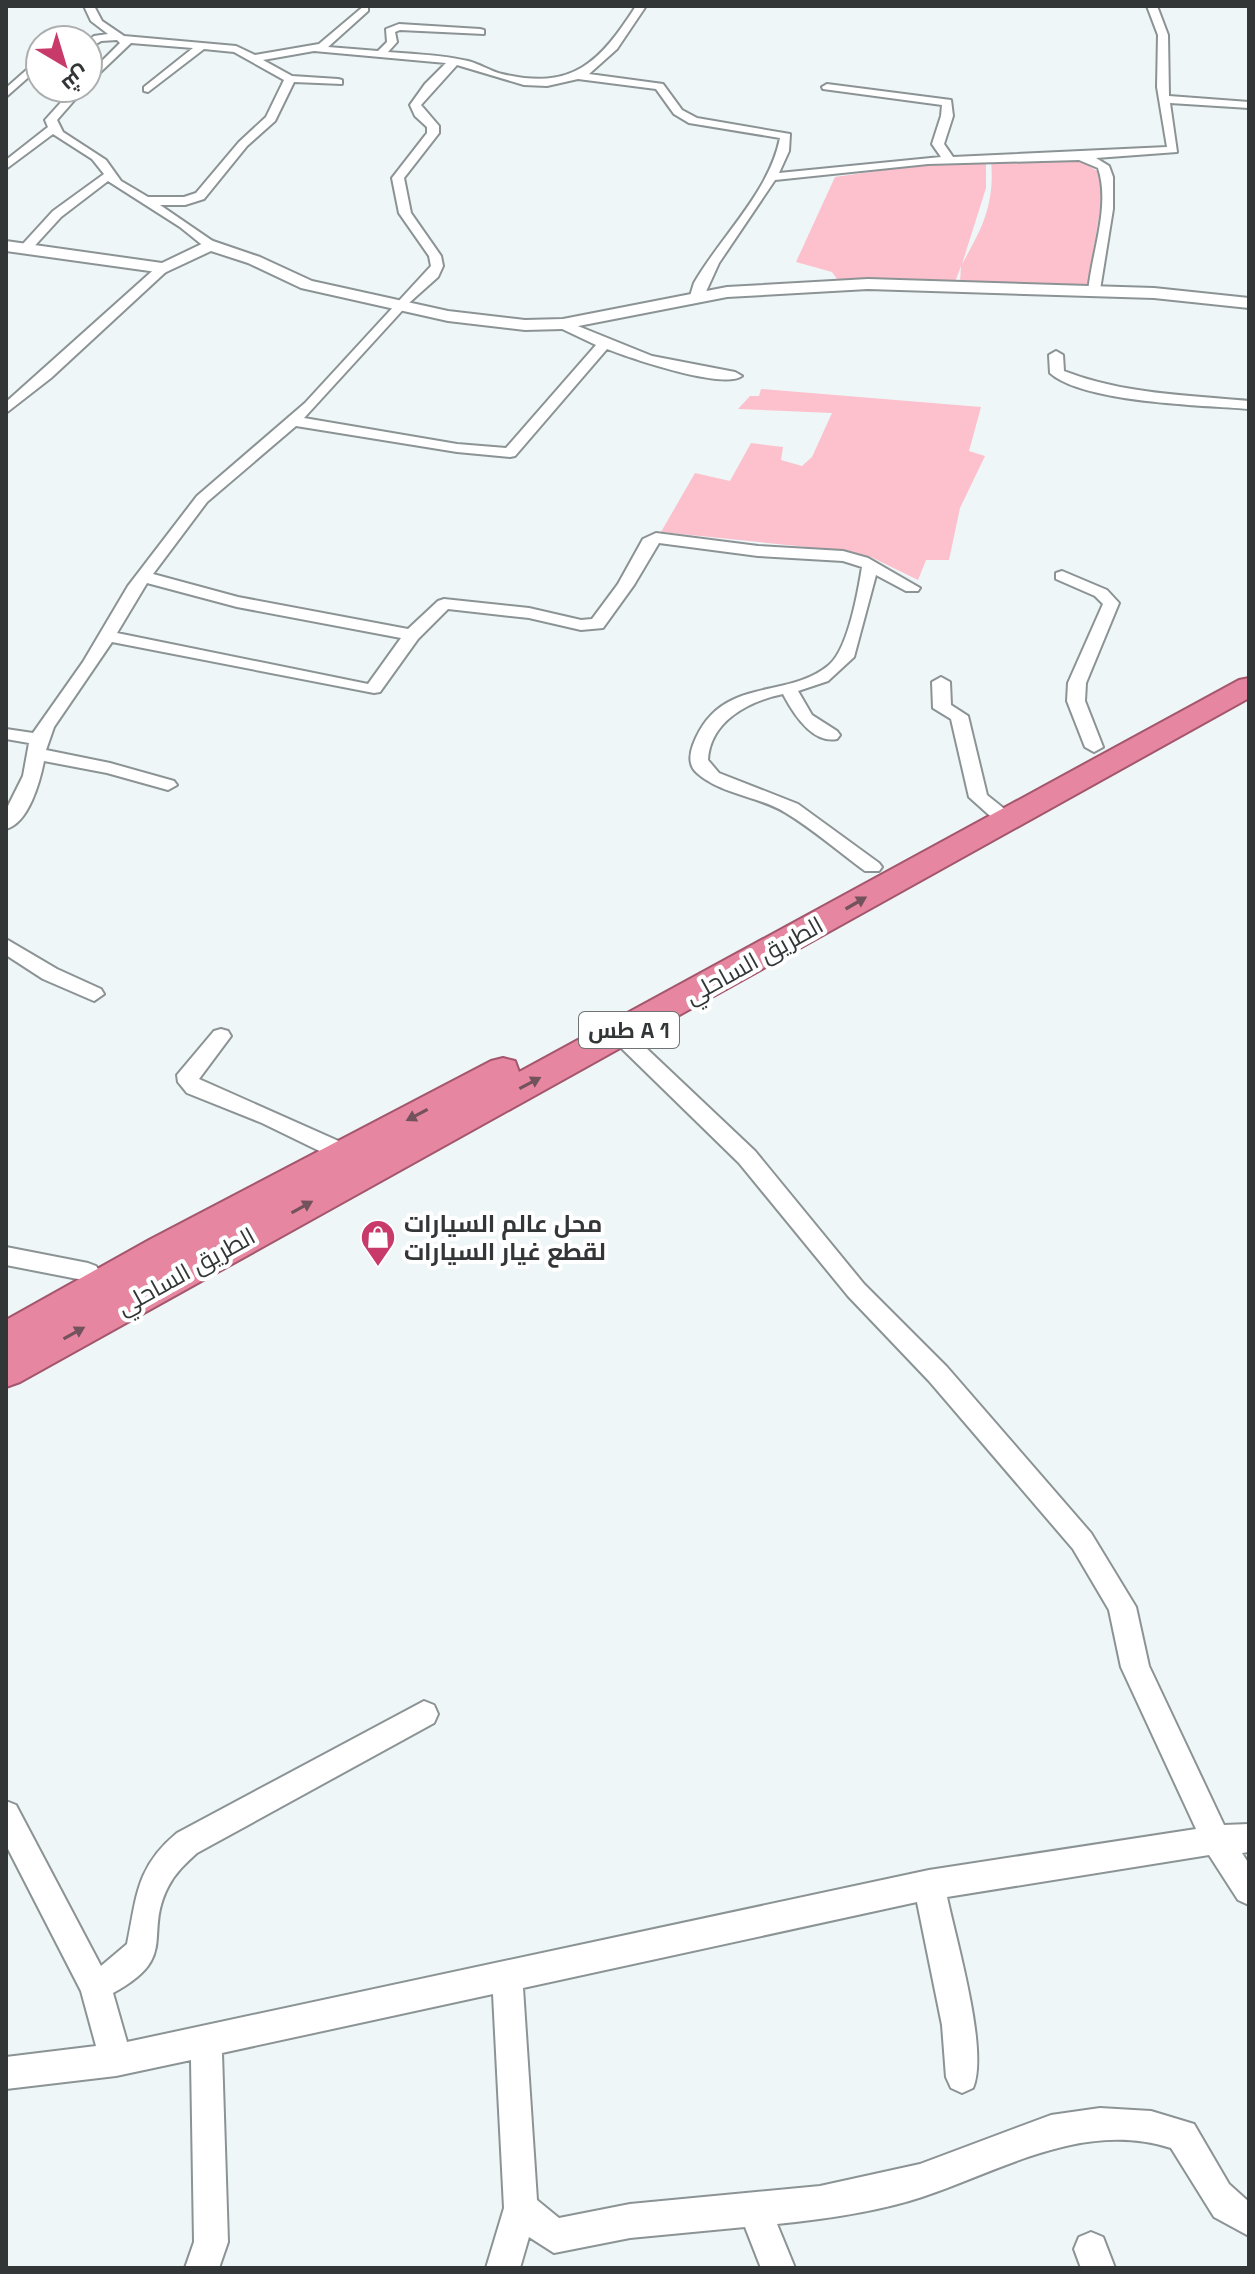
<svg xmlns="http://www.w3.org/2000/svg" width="1255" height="2274" viewBox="0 0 1255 2274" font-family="'Space Grotesk',Cairo,sans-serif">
	<rect width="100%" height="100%" fill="#eef6f8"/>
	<path fill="#fcc1cd" d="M1060 159 1084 163 1099 172 1102 197 1087 290 960 283 961 266 955 282 840 283 832 272 796 262 835 177 932 163 986 160V188L962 264C983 227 995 203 991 160Z
		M761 389 981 407 969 451 985 456 960 508 949 560H926L918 580 871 557 807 547 661 532 695 473 730 481 751 443 783 447 781 460 802 466 812 457 832 413 738 409 750 396H759Z"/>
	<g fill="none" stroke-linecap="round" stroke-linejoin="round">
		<g stroke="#8c9395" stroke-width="4">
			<path id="minor" d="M84 6H94L102 21 124 36 236 46 255 55 319 44 364 6 368 7V11L328 47 378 51 387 42 386 29 399 24 480 29 484 30V34L400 30 395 32 397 42 388 52C415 54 442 55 468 61 480 64 490 71 502 74 573 91 600 62 636 6H646L617 49 589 74 663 84 682 110 697 118 790 134 789 151 779 173 941 157 932 144 941 116 942 105 823 89 822 87 827 84 951 100 953 116 944 144 953 157 1167 147 1157 87 1158 35 1147 6H1157L1168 35 1169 96 1249 102V108L1170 103 1177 152 1096 158 1109 166 1113 177V209L1099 296 1088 293C1091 254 1111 206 1098 168L1079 160 928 164 775 180 719 263 704 296 697 300 690 296 694 283C721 236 769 193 780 138L689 123 674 114 656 89 578 79 547 86 524 85 457 65 421 105 439 126V133L404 178 411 213 441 256 443 266 438 277 410 302 304 418 457 444 506 448 596 345 558 327V321L563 320 652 356 735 372 742 376C723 390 630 358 607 349L515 456 510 457 457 452 296 426 207 502 153 574 238 597 408 629 438 601 444 599 529 608 581 620 592 619 618 584 643 539 656 533 758 546 843 551 868 558 920 588 918 591H906L876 575 854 657 828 681 798 691 812 715 837 731 840 735 837 739C812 744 793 713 783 694 749 701 710 721 708 760L719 773 798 804 879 863 882 867 879 871H865C839 852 814 830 786 813 759 796 722 795 697 773 689 766 689 756 693 745 720 674 786 701 829 665 848 649 858 592 862 567L843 561 758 556 659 543 634 585 603 628 581 630 529 618 448 609 418 639 380 692 374 693 112 642 54 727 46 750 110 763 174 781 177 785 168 790 107 773 44 761C40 781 29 823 6 829V810L23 776 29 743 6 739V729L33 733 83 662 128 586 197 496 305 403 431 266 429 256 399 213 392 178 427 133V127L415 116 410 105 425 84 446 63 314 51 263 60 292 76 338 79 342 80V84L294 82 275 121 247 146 204 199 185 205H160L214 242V248H206L180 227 108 181 61 217 29 252H21V246L53 211 104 174 92 159 53 134 6 169V160L48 127 45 120 74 88H85L57 120 63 132 106 160 121 181 148 197H184L196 193 239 142 266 117 284 80 234 52 204 49 148 92 144 91V87L193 48 131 43 88 84V75L120 43 117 40 101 41 88 49V41L94 36 108 34 91 21ZM147 583 237 607 401 638 368 684 117 633Z
				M40 58V67L6 97V88Z
				M159 265 170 268 51 378 6 413V402Z
				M1056 351 1063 355 1064 371C1123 394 1186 395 1249 401V409C1202 405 1084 403 1050 373L1049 355Z
				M1062 571 1107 590 1119 603 1086 683 1085 701 1103 747 1094 752 1085 747 1067 701 1068 683 1103 604 1095 596 1056 579V573Z
				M941 677 950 682 951 705 968 716 987 795 1012 815 1014 819 1012 823H998L969 797 951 719 933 708 932 682Z
				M6 939 57 969 101 989 104 994 94 1001 43 979 6 955Z
				M620 1028 627 1030 755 1151 864 1284 947 1367 1091 1533 1136 1607 1149 1666 1224 1825 1249 1824V1852L1242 1853 1249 1864V1905L1238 1900 1209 1855 947 1897C956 1940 989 2051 973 2088L962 2093 951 2088 946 2077 942 2025 917 1902 523 1988 537 2200 559 2218 630 2204 820 2186 920 2164 1051 2115 1100 2108 1151 2111 1194 2124 1229 2184 1249 2202V2236L1214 2217 1171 2148C1083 2120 1003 2170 922 2197 877 2212 825 2219 777 2224L795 2268H761L745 2227 630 2238 554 2253 529 2237 520 2268H486L504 2208 493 1994 222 2053 228 2242 219 2268H185L194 2242 191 2060 116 2076 6 2089V2057L96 2046 81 1991 6 1845V1801L16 1805 101 1966 127 1944C137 1896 136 1867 177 1833L424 1701 434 1705 438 1714 434 1723 197 1853C186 1863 175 1873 168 1887 143 1936 180 1957 113 1993L127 2042 929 1870 1196 1829 1121 1667 1109 1610 1073 1549 929 1381 848 1296 739 1163 613 1040 610 1035 613 1030Z
				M221 1029 228 1031 231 1036 199 1079 352 1147 355 1153 352 1159H336L262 1123 187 1093 178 1082 177 1075 214 1031Z
				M6 1247 88 1263 96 1266 100 1272 96 1278 88 1281 6 1265Z
				M1091 2232 1103 2237 1115 2268H1081L1074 2249 1079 2237Z"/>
		</g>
		<g stroke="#8c9395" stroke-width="4">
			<path id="tertiary" d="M210 240 260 257 312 281 448 311 525 320 563 319 727 287 868 279 1154 288 1249 298V308L1154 298 868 289 727 297 563 329 525 330 448 321 301 288 248 263 211 251 164 273 6 251V241L162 263Z"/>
		</g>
		<g stroke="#a3566c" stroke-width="4">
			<path id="trunk" d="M1249 678V698L20 1382 6 1387V1320L149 1240 491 1061 503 1058 515 1061 519 1072 1239 680Z"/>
		</g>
		<use href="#minor" fill="#fff" fill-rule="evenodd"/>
		<use href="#tertiary" fill="#fff" fill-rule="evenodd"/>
		<use href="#trunk" fill="#e686a0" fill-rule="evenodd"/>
	</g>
	<defs><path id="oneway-solid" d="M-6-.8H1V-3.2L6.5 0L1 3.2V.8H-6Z" transform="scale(2)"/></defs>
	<g fill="#72525c">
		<use href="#oneway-solid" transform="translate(856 903) rotate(-30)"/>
		<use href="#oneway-solid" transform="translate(530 1083) rotate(-28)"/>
		<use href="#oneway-solid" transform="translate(417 1115) rotate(152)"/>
		<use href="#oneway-solid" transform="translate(302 1207) rotate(-29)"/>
		<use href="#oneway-solid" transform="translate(74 1333) rotate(-29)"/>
	</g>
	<defs>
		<g id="shop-pin" transform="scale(1.8)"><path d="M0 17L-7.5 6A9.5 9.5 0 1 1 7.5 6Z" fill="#c73a69" stroke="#fff"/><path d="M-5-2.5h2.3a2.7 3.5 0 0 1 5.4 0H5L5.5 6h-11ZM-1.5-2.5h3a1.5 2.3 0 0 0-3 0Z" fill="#fff"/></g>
	</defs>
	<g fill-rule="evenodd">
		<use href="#shop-pin" x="378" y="1237"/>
	</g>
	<g text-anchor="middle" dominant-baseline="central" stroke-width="8" stroke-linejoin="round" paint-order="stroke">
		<rect fill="#fff" stroke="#707273" stroke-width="2" x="579" y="1012" width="100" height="36" rx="6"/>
		<g font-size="22" font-weight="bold" fill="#333637">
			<text x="629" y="1030">طس A 1</text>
		</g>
		<g font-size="24" fill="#333637" stroke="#fff">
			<text transform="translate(754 960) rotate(-29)">الطريق الساحلي</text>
			<text transform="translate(186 1271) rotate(-29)">الطريق الساحلي</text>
		</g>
		<g font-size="24" font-weight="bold" fill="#333637" stroke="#fff" text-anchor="start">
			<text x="404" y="1223">محل عالم السيارات<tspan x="404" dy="28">لقطع غيار السيارات</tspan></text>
		</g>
	</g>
	<rect width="1255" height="2274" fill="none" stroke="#333637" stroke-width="16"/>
	<g transform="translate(64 64) rotate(142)"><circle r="38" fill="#ffffff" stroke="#adafaf" stroke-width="2"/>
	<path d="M0-6L14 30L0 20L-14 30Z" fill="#c73a69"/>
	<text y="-12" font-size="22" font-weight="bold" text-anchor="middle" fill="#333637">ش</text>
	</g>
</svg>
